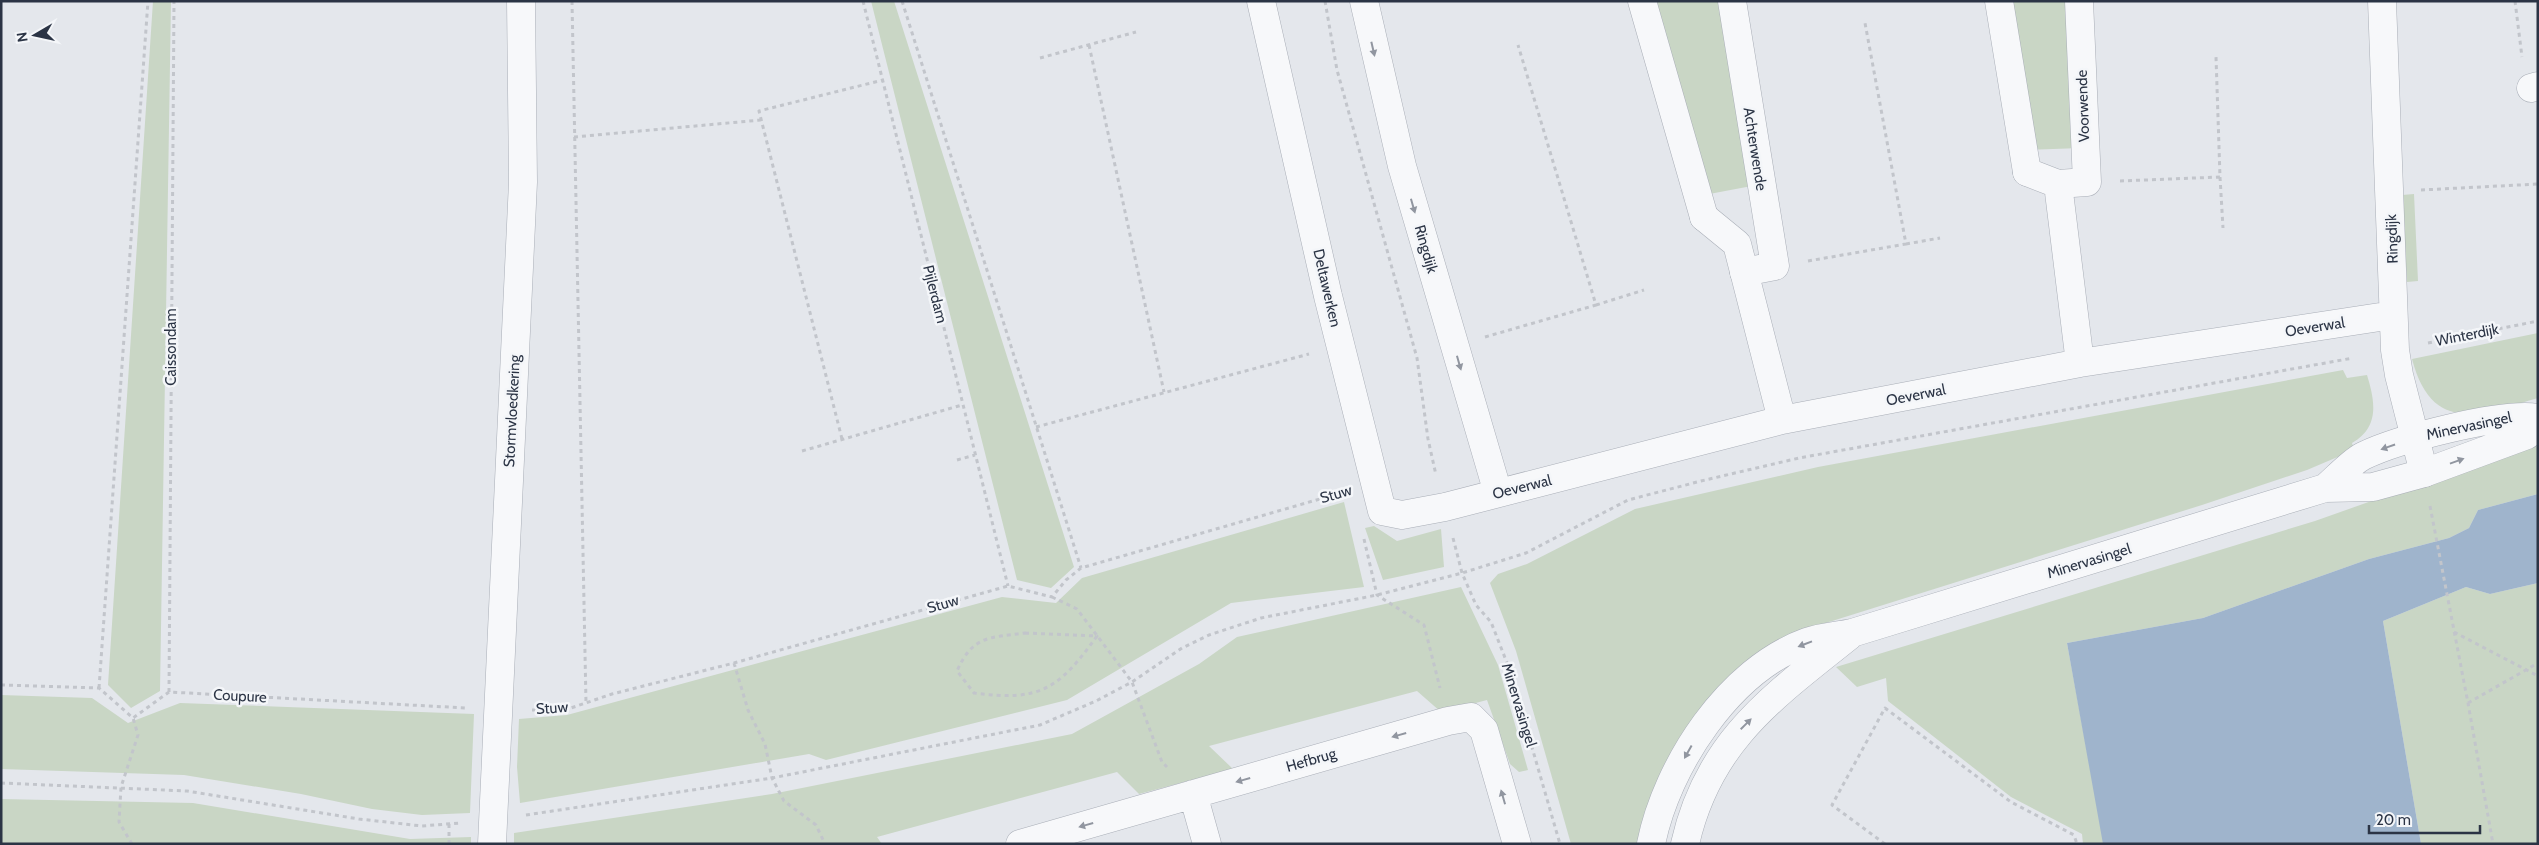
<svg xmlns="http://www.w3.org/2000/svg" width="2539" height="845" viewBox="0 0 2539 845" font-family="Cabin,sans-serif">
	<rect width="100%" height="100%" fill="#e4e7ec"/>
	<path fill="#c9d6c5" d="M153 1H171L160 691 131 708 108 685Z
		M871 1H894L1074 567 1051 588 1017 580Z
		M1648 1H1727L1757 185 1704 195Z
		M2003 1H2074L2081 148 2028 150Z
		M2414 194 2418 281 2407 282 2402 195Z
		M2538 333V398C2480 415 2432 435 2412 359Z
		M2343 370 2347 378 2367 375C2375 401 2380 427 2352 443L2354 450 2307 470 2202 505 1813 627 1724 686C1694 697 1654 812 1641 844H1571L1516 651 1490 583 1498 574 1527 564 1635 509 1818 467Z
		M2538 442V494L2478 510 2469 528 2449 538 2369 559 2203 618 2067 643 2104 844H2083L2082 834 2011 797 1888 701 1886 678 1857 687 1836 667 2315 521Z
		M1344 502 1364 587 1231 603 1067 700 826 760 809 754 520 803 517 767 519 719 567 715 1002 597 1056 603 1082 578Z
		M1374 526 1397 541 1441 529 1444 567 1383 580 1365 528Z
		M2538 583V844H2421L2383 621 2466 587 2490 594Z
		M1461 587 1498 665 1528 770 1519 772 1510 764 1487 700 1441 712 1417 691 1209 746 1233 769 1139 794 1117 772 877 837 882 844H514V833L772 794 1072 734 1199 664 1237 637Z
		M1 695 92 698 128 723 180 703 474 714 470 813 422 815 372 809 301 794 184 775 1 769Z
		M1 799 193 803 410 839 471 837V844H1Z"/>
	<path fill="#9fb4cc" d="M2538 494V583L2490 594 2466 587 2383 621 2421 844H2103L2067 643 2203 618 2369 559 2449 538 2469 528 2478 510Z"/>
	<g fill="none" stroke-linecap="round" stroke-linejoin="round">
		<g stroke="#a9aeb7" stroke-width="29">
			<path id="pedestrian" d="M1642 1 1704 217
				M1732 1 1775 266 1744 272
				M1999 1 2027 172
				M2058 184 2087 182 2079 1"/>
		</g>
		<g stroke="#a9aeb7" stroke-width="29">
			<path id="minor" d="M1261 1 1328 296 1382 511 1402 515 1445 507 1782 420 2080 363 2393 315
				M1364 1 1402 166 1498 493
				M2382 1 2395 350 2399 375 2424 473
				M2531 88 2538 86
				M2027 172 2058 184 2080 363
				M1704 217 1737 244 1782 420
				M1193 794 1207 844
				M492 844 523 182 521 1
				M1020 844 1448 721 1471 717 1484 730 1517 844"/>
		</g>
		<g stroke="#a9aeb7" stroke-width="29">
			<path id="tertiary" d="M2325 488C2337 478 2350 463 2363 456 2398 439 2501 412 2538 418
				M1651 844C1667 765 1729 670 1807 642 1821 637 1838 636 1852 633L2325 488 2373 487 2424 473 2527 435 2538 425
				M1685 844C1708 741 1773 697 1849 636"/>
		</g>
		<path stroke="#c2c5cb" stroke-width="3" stroke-dasharray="4 4" stroke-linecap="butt" d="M572 1 586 703
			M863 1 1008 586
			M902 1 1081 568
			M1325 1 1337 70 1417 358 1428 439 1436 475
			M2515 1 2522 57
			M1089 45 1164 392
			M1040 58 1136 32
			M574 137 761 120
			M2220 177 2223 228
			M2120 181 2220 177 2216 57
			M2421 190 2538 184
			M1906 244 1940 238
			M1808 261 1906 244 1865 23
			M1596 305 1644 290
			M1485 337 1596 305 1518 45
			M2428 343 2538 321
			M1036 427 1309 354
			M842 439 759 111 883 80
			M802 451 962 405
			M957 460 975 455
			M2430 506 2468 703 2493 844
			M1453 538 1462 573 1476 605 1491 622 1509 668 1560 844
			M1364 539 1377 595 1424 625 1440 688
			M1052 597 1077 609 1132 682 1162 762 1167 767
			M2454 632 2538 676
			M1025 633 1097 636C1059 689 1040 702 974 693L957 671C973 635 989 638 1025 633Z
			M734 663 748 710 765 744 772 778 784 801 816 825 825 844
			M1 685 99 688 133 718 169 692 466 708
			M99 688 148 1
			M169 692 174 1
			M2468 703 2538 663
			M532 710H565L612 694 734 663 1008 586 1052 597 1066 580 1081 568 1344 492
			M1 783 187 791 359 819 422 826 460 823
			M526 815 772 778 1040 725 1096 701 1132 682 1182 648 1209 635 1261 618 1377 595 1462 573 1526 553 1628 500 1701 481 1799 458 2353 358
			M132 844 119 822 121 787 138 735 133 718
			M449 844V824
			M1885 844 1832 805 1885 708 2011 802 2074 835 2077 844"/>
		<use href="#pedestrian" stroke="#f7f8fa" stroke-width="28"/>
		<use href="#minor" stroke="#f7f8fa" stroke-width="28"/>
		<use href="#tertiary" stroke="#f7f8fa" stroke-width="28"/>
	</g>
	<defs><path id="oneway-solid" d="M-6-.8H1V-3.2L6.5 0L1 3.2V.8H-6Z" transform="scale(1.25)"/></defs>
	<g fill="#9196a0">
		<use href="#oneway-solid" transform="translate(1373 49) rotate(77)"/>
		<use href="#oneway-solid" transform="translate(1413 206) rotate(74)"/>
		<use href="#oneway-solid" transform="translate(1459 363) rotate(74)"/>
		<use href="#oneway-solid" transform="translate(2388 447) rotate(161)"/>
		<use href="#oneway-solid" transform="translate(2457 461) rotate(-20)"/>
		<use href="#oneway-solid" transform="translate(1805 644) rotate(159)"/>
		<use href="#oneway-solid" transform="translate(1746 724) rotate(-45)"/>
		<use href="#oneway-solid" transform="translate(1399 735) rotate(164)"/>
		<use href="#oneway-solid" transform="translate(1688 752) rotate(119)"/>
		<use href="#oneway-solid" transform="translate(1243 780) rotate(164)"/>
		<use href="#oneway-solid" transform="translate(1503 797) rotate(-106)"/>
		<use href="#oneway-solid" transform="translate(1086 825) rotate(164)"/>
	</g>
	<g text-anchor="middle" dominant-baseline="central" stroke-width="5" stroke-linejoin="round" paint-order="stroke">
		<g font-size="15" fill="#2b3445" stroke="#f4f6f9">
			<text transform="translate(2083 106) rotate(-92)">Voorwende</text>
			<text transform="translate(1755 149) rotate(81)">Achterwende</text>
			<text transform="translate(2392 239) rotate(-92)">Ringdijk</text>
			<text transform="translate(1426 249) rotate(74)">Ringdijk</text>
			<text transform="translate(1327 288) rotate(77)">Deltawerken</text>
			<text transform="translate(935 294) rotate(76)">Pijlerdam</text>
			<text transform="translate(2315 327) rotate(-9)">Oeverwal</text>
			<text transform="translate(2467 335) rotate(-11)">Winterdijk</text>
			<text transform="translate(171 347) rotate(-90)">Caissondam</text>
			<text transform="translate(1916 395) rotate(-11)">Oeverwal</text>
			<text transform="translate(512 411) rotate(-87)">Stormvloedkering</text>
			<text transform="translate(2469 426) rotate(-12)">Minervasingel</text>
			<text transform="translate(1522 487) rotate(-14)">Oeverwal</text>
			<text transform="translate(1336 494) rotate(-16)">Stuw</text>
			<text transform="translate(2089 561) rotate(-17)">Minervasingel</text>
			<text transform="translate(943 604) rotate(-16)">Stuw</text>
			<text transform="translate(240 696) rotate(3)">Coupure</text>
			<text transform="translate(1519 705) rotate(73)">Minervasingel</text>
			<text transform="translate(552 708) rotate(-4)">Stuw</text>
			<text transform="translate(1311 760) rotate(-16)">Hefbrug</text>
		</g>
	</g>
	<rect width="2539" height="845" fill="none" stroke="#2b3445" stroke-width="5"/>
	<g transform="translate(35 35) rotate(261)" stroke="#f4f6f9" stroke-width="4" paint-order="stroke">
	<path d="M0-4L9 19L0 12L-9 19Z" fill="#2b3445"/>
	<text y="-8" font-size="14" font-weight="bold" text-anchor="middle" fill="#2b3445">N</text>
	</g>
	<path d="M2369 825v8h111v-8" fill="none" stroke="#2b3445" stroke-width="2.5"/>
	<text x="2376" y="825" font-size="15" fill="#2b3445" stroke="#f4f6f9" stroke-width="4" paint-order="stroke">20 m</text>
</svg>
